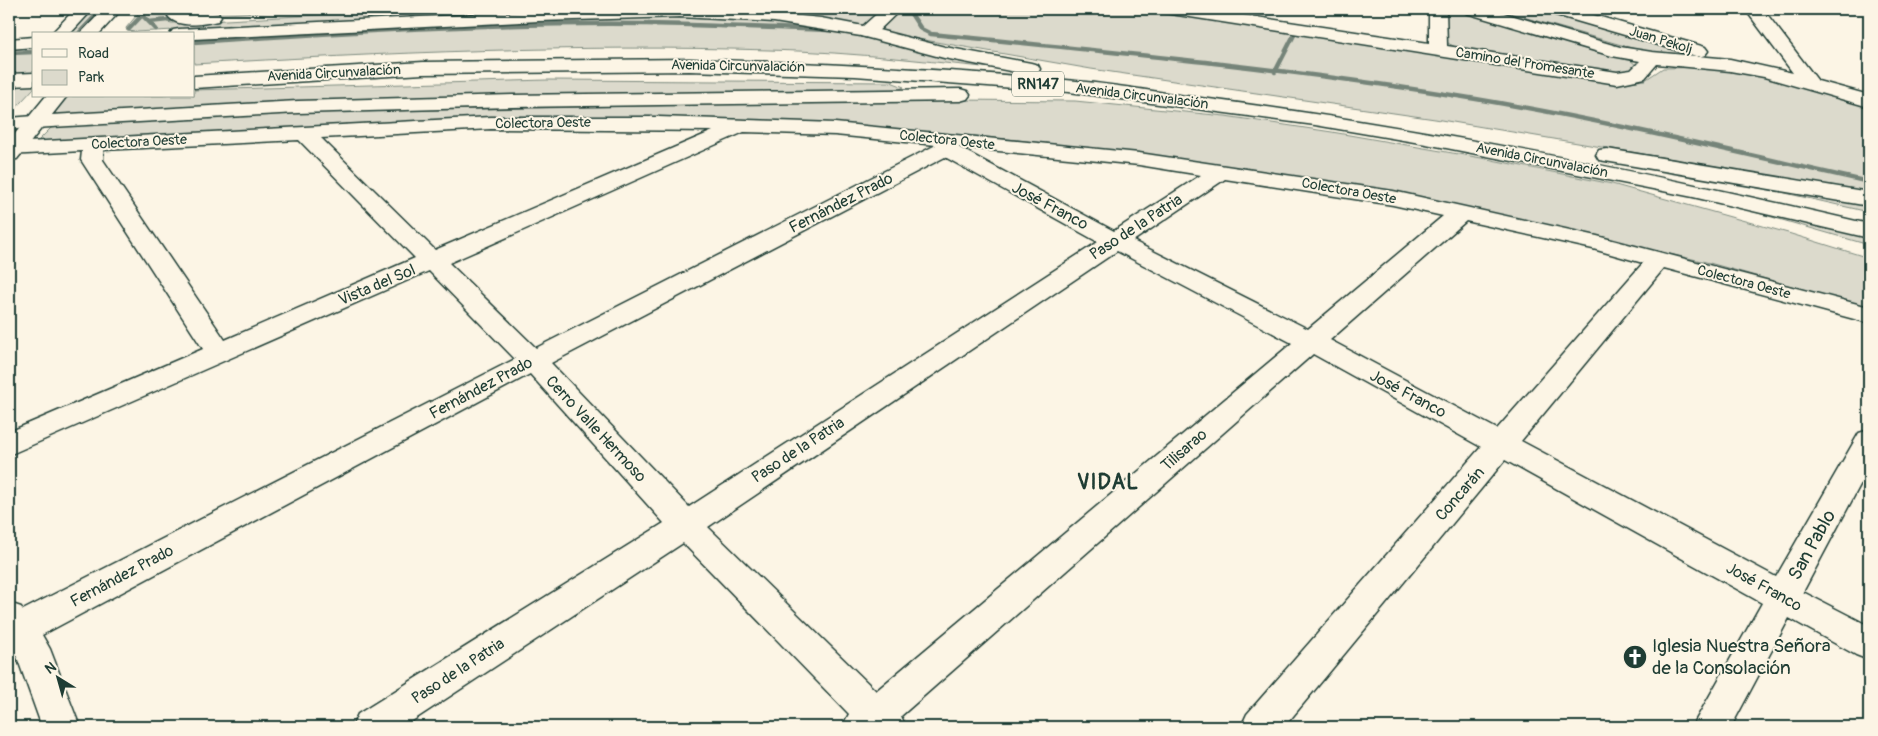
<svg xmlns="http://www.w3.org/2000/svg" width="1878" height="736" viewBox="0 0 1878 736" font-family="Pangolin,sans-serif">
	<rect width="100%" height="100%" fill="#fcf5e5"/>
	<filter id="ink" filterUnits="userSpaceOnUse"><feTurbulence type="fractalNoise" baseFrequency=".02" numOctaves="2"/><feDisplacementMap in="SourceGraphic" scale="10" xChannelSelector="R" yChannelSelector="G"/><feConvolveMatrix kernelMatrix="1 2 1 2 8 2 1 2 1" color-interpolation-filters="sRGB"/></filter>
	<g filter="url(#ink)">
		<path fill="#dcdacc" stroke="#7e8c80" d="M110 9 89 32 66 34 88 10Z
			M142 9H177L167 22 172 23 389 11 390 13 354 21 135 32 127 31 126 28Z
			M190 9H313L191 16 186 13Z
			M443 9H627L453 17 446 16 442 11Z
			M739 9H886L871 21 863 25H851L790 14Z
			M901 9H1153L1628 82 1645 80 1663 68 1713 67 1766 75 1869 106V192L1435 119 1091 69 890 34 881 30Z
			M1447 9H1462L1614 54 1629 59 1637 66 1631 71 1620 73 1459 49 1446 42Z
			M1495 9H1542L1694 53 1691 56 1646 52Z
			M678 14 789 22 1029 72C942 63 856 52 769 50 577 44 385 53 194 64V36L584 17Z
			M34 46V88L9 115V97L29 76 9 77V47Z
			M547 80 891 82 904 87 896 91 271 102 58 115 52 111 65 96H194V90Z
			M952 100 1075 101 1225 116 1332 132 1487 159 1612 184 1788 233 1869 258V308L1706 262 1364 187 1172 158 1009 139 849 125 699 119 550 117 346 124 162 137 36 143 51 128 69 123 330 112Z
			M1741 183 1782 185 1869 201V212Z
			M1751 206 1869 234V245L1751 211Z"/>
		<g fill="none" stroke-linecap="round" stroke-linejoin="round">
			<path stroke="#758479" stroke-width="4.5" d="M908 9 921 29 931 34C1113 52 1296 69 1476 99 1608 121 1739 153 1869 182
				M142 15 156 29
				M409 19 418 9
				M149 22 177 19
				M129 29 148 9
				M80 32 102 9
				M194 42C344 32 496 22 647 24 707 25 768 28 828 30
				M9 53 34 52
				M1275 72 1294 35"/>
			<g stroke="#1f3d34" stroke-width="3">
				<path id="minor" d="M75 9H93L70 34H51Z
					M174 9H191L189 13 212 12 218 13 221 17 218 21C204 24 178 29 168 16Z
					M581 9H731L821 18 863 26 882 9H901L873 36 867 37 774 22 680 17 539 21 194 39V34H170L173 30 179 29Z
					M1162 9H1203L1429 43V9H1446L1447 46 1617 72 1631 70 1640 61 1612 56 1466 13 1463 9H1490L1620 47 1652 52 1730 59 1793 73 1745 9H1763L1818 81 1869 95V107L1764 77 1730 71 1657 64 1645 78 1617 84 1171 14 1165 13Z
					M1546 9H1573L1705 47 1708 51 1705 55 1699 57 1693 55 1549 13Z
					M34 37V47L9 49V39Z
					M34 116 41 118 44 122 41 126 9 130V118Z
					M491 117H659L835 123 1139 153 1393 191 1597 236 1869 307V323L1664 268 1521 441 1776 577 1859 433 1869 430V468L1803 592 1869 626V660L1856 655 1789 618 1731 727H1692L1762 603 1505 460 1284 727H1241L1247 714 1481 447 1313 354 901 716 906 727H842L849 714 683 543 403 727H352L358 714 664 523 530 374 42 635 50 649 80 727H42L17 657 12 649 9 650V603L21 607 23 610 515 359 429 271 9 455V432L203 349 81 160 82 151 9 155V143ZM491 129 713 131 435 250 321 138ZM744 132 835 135 936 145 536 348 449 263ZM299 140 415 258 225 340 103 160V150ZM958 147 1139 165 1201 175 1114 231ZM945 157 1098 242 689 507 551 363ZM1225 179 1393 205 1443 216 1308 329 1133 241ZM1466 221 1593 249 1643 263 1497 429 1330 340ZM1117 251 1292 343 876 691 708 527Z"/>
			</g>
			<g stroke="#1f3d34" stroke-width="3">
				<path id="major" d="M104 9H122L99 34H80Z
					M46 96H67L17 159 9 160V141Z"/>
			</g>
			<g stroke="#1f3d34" stroke-width="3">
				<path id="highway" d="M867 27 945 47 1031 63 1038 65 1040 69 1038 73 1031 75 944 58 861 36 858 32 861 28Z
					M689 59C815 63 941 69 1066 80 1114 84 1162 93 1209 99 1431 128 1651 173 1869 224V238L1693 197 1426 144 1315 125 1069 92 855 76 689 71 423 74 194 88V76L423 62Z
					M34 73V85L9 86V74Z
					M960 89 967 91 970 95 967 99 960 101 512 107 298 113 34 128 27 126 24 122 27 118 34 116 298 101 512 95Z
					M1607 149 1869 192V206L1599 160 1596 155 1599 150Z"/>
			</g>
			<use href="#minor" fill="#fcf5e5" fill-rule="evenodd"/>
			<use href="#major" fill="#fcf5e5" fill-rule="evenodd"/>
			<use href="#highway" fill="#fcf5e5" fill-rule="evenodd"/>
		</g>
	</g>
	<defs>
		<g id="church-disc" transform="scale(1.25)"><circle r="9.5" fill="#1f3d34" stroke="#fcf5e5"/><path d="M-1.2-6h2.4v3.5h3.3v2.4h-3.3V6h-2.4V-.1h-3.3v-2.4h3.3Z" fill="#fff"/></g>
	</defs>
	<g fill-rule="evenodd">
		<use href="#church-disc" x="1635" y="657"/>
	</g>
	<g text-anchor="middle" dominant-baseline="central" stroke-width="4" stroke-linejoin="round" paint-order="stroke">
		<g font-size="14" fill="#1f3d34" stroke="#fcf5e5">
			<text transform="translate(1661 40) rotate(17)">Juan Pekolj</text>
			<text transform="translate(1525 63) rotate(9)">Camino del Promesante</text>
			<text transform="translate(738 66) rotate(1)">Avenida Circunvalación</text>
			<text transform="translate(334 73) rotate(-3)">Avenida Circunvalación</text>
			<text transform="translate(1142 96) rotate(7)">Avenida Circunvalación</text>
			<text transform="translate(543 123) rotate(-1)">Colectora Oeste</text>
			<text transform="translate(947 140) rotate(6)">Colectora Oeste</text>
			<text transform="translate(139 142) rotate(-3)">Colectora Oeste</text>
			<text transform="translate(1542 160) rotate(11)">Avenida Circunvalación</text>
			<text transform="translate(1349 191) rotate(10)">Colectora Oeste</text>
			<text transform="translate(1744 282) rotate(15)">Colectora Oeste</text>
		</g>
		<rect fill="#fcf5e5" stroke="#617469" stroke-width="1" x="1012" y="71.5" width="52" height="25" rx="4"/>
		<g font-size="15" font-weight="bold" fill="#1f3d34">
			<text x="1038" y="84">RN147</text>
		</g>
		<g font-size="16" fill="#1f3d34" stroke="#fcf5e5">
			<text transform="translate(841 203) rotate(-27)">Fernández Prado</text>
			<text transform="translate(1050 206) rotate(28)">José Franco</text>
			<text transform="translate(1136 227) rotate(-33)">Paso de la Patria</text>
			<text transform="translate(377 285) rotate(-23)">Vista del Sol</text>
			<text transform="translate(481 388) rotate(-28)">Fernández Prado</text>
			<text transform="translate(1408 394) rotate(28)">José Franco</text>
			<text transform="translate(596 429) rotate(47)">Cerro Valle Hermoso</text>
			<text transform="translate(798 450) rotate(-33)">Paso de la Patria</text>
			<text transform="translate(1184 450) rotate(-41)">Tilisarao</text>
			<text transform="translate(1460 494) rotate(-49)">Concarán</text>
			<text transform="translate(122 576) rotate(-28)">Fernández Prado</text>
			<text transform="translate(1764 587) rotate(29)">José Franco</text>
			<text transform="translate(458 671) rotate(-33)">Paso de la Patria</text>
		</g>
		<g font-size="19" fill="#1f3d34" stroke="#fcf5e5">
			<text transform="translate(1812 545) rotate(-61)">San Pablo</text>
		</g>
		<g font-size="19" fill="#1f3d34" stroke="#fcf5e5" text-anchor="start">
			<text x="1652" y="646">Iglesia Nuestra Señora<tspan x="1652" dy="22">de la Consolación</tspan></text>
		</g>
		<g font-size="21" font-weight="bold" letter-spacing="1" fill="#1f3d34" stroke="#fcf5e5">
			<text x="1108" y="482">VIDAL</text>
		</g>
	</g>
	<rect width="1878" height="736" fill="none" stroke="#fcf5e5" stroke-width="30"/>
	<rect x="15" y="15" width="1848" height="706" fill="none" stroke="#1f3d34" stroke-width="2" filter="url(#ink)"/>
	<rect x="32" y="32" width="162" height="65" fill="#fcf5e5" stroke="#a4ab9e"/>
	<rect x="42" y="49" width="25" height="8" fill="#fcf5e5" stroke="#a4ab9e"/>
	<text x="78" y="58" font-size="15" fill="#1f3d34">Road</text>
	<rect x="42" y="70" width="25" height="15" fill="#dcdacc" stroke="#a4ab9e"/>
	<text x="78" y="82" font-size="15" fill="#1f3d34">Park</text>
	<g transform="translate(58 678) rotate(323)" stroke="#fcf5e5" stroke-width="4" paint-order="stroke">
	<path d="M0-4L9 19L0 12L-9 19Z" fill="#1f3d34"/>
	<text y="-8" font-size="14" font-weight="bold" text-anchor="middle" fill="#1f3d34">N</text>
	</g>
</svg>
